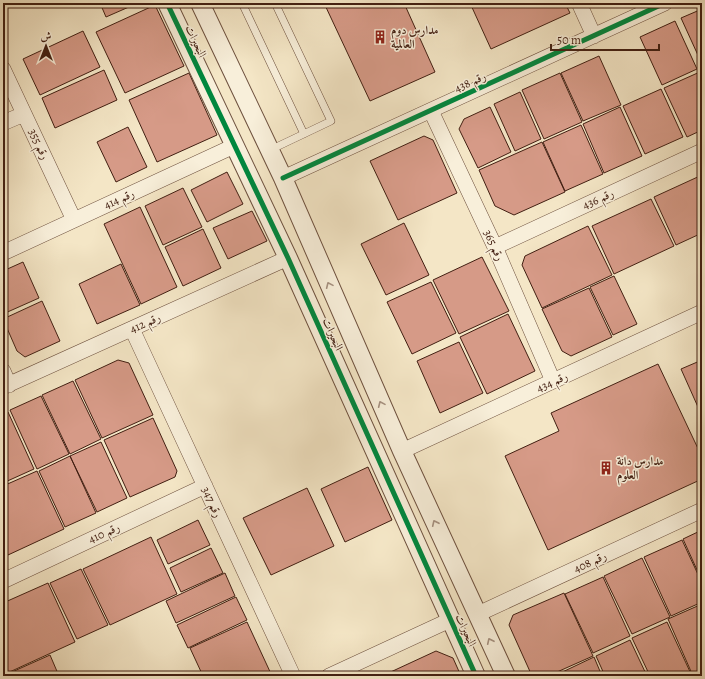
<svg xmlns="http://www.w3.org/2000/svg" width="705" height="679" viewBox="0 0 705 679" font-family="Alegreya,Amiri,serif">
	<rect width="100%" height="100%" fill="#f4e6c6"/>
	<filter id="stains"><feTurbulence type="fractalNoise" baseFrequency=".005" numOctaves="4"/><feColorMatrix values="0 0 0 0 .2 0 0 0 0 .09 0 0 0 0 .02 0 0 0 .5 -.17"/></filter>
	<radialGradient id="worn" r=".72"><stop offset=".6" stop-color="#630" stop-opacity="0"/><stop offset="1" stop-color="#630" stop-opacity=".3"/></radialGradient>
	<path fill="#d69a87" stroke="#421f12" d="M100 3H138L106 17Z
		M324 3H404L435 72 370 101Z
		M470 3H565L570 13 491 49Z
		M155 5 184 66 125 93 96 32Z
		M702 9V64L681 18Z
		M675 21 697 69 662 85 640 37Z
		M83 31 100 67 40 95 23 59Z
		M599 56 621 105 583 121 561 73Z
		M104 70 117 100 55 128 42 98Z
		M702 71V130L687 137 664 88Z
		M189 73 217 135 157 162 129 100Z
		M560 73 582 122 544 139 522 90Z
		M661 89 683 137 645 154 623 106Z
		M520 92 541 139 515 151 494 104Z
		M490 107 511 152 478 168 459 129 464 119Z
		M620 107 642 156 604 173 583 124Z
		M581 125 603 174 565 191 543 142Z
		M128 127 147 167 116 182 97 142Z
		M424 136 433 140 457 193 398 220 370 161Z
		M542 142 565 192 514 215 495 206 479 170Z
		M227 172 243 204 207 222 191 190Z
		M702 175V233L676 245 654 197Z
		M183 188 202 227 163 245 145 206Z
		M651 199 674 246 614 274 592 226Z
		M140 207 177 287 141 304 104 224Z
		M252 211 267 241 228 259 213 228Z
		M404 223 429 275 386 295 361 244Z
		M588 226 612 275 542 308 522 265 525 256Z
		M203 229 221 268 183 286 165 247Z
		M482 257 509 311 459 334 433 280Z
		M23 262 39 298 3 314V271Z
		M121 264 140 305 97 324 79 284Z
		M614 276 637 324 613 335 590 287Z
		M431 282 456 333 412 354 387 302Z
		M589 288 612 337 571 356 562 351 542 309Z
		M42 301 60 341 25 357 17 351 3 319Z
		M508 314 535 371 487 394 460 337Z
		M459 342 483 393 440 413 417 361Z
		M118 360 129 363 153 415 102 438 75 380Z
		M702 360V416L681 369Z
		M658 364 702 457V479L548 550 505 456 559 431 551 413Z
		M73 381 101 439 70 454 42 395Z
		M41 396 69 454 37 469 10 410Z
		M8 412 34 469 3 483V414Z
		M153 418 177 471 175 477 130 497 104 440Z
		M101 442 127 498 97 512 70 456Z
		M70 456 96 513 65 527 39 471Z
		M368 467 392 520 345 542 321 489Z
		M37 471 64 529 8 555 3 544V486Z
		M307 488 334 546 271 575 243 518Z
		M198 520 210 545 168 564 157 540Z
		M702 530V581L683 539Z
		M151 537 177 594 110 625 83 569Z
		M682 540 702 583V602L671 616 644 557Z
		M211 548 223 573 181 592 170 568Z
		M642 558 670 617 632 634 604 576Z
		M81 569 108 625 77 639 50 583Z
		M225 573 235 596 176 623 166 601Z
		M603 577 630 636 593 653 565 594Z
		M48 583 75 642 3 675V603Z
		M564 593 593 656 548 676H532L509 625 513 615Z
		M236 597 247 620 188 648 177 625Z
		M702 604V673L693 676 668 619Z
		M247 622 272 676H203L190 648Z
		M667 622 692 676H650L632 638Z
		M630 640 647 676H605L596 656Z
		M436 651 453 658 461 676H382Z
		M50 655 59 676H3Z
		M594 657 602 676H554Z"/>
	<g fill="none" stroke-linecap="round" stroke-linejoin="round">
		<g stroke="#6e513f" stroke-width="8">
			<path id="service" d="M242 3 304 134
				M270 150 331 121 275 3"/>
		</g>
		<g stroke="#6e513f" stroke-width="16">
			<path id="minor" d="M579 3 594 36
				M3 69 74 220
				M431 111 495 247 553 381
				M3 123 24 114
				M283 178 665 3
				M495 247 702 151
				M3 253 234 146
				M132 329 293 676
				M3 371 9 385
				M3 387 288 258
				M402 451 702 312
				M3 581 205 486
				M478 614 702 510
				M329 676 450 620"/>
		</g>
		<g stroke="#6e513f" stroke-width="20">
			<path id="tertiary" d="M167 3 288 258 476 676
				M200 3 283 178 402 451 506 676"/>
		</g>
		<use href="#service" stroke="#f8efda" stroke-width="7"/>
		<use href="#minor" stroke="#f8efda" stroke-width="15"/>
		<use href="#tertiary" stroke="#f8efda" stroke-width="18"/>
		<g stroke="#f8efda" stroke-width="8">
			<path id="cycleway" d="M167 3 288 258 476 676
				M283 178 665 3"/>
		</g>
		<use href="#cycleway" stroke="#00873e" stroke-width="5"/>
	</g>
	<defs><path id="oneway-chevron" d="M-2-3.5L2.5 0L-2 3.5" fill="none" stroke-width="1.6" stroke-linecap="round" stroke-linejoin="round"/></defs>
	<g stroke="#a69180">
		<use href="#oneway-chevron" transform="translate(329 285) rotate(-114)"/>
		<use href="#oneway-chevron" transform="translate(381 404) rotate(-114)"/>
		<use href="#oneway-chevron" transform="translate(435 523) rotate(-115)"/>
		<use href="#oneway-chevron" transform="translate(490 641) rotate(-115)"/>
	</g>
	<defs>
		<g id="building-bare" transform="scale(1.08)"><path d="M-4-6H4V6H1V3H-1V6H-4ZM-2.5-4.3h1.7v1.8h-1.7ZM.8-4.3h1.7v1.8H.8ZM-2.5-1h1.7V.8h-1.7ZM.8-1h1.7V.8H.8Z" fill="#8f2418" stroke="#f8efda" stroke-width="2.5" paint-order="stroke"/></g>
	</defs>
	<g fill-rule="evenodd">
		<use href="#building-bare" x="380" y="37"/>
		<use href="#building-bare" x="606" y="468"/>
	</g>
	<g text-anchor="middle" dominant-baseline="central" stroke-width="3" stroke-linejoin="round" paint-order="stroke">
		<g font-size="12" font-weight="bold" fill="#421f12" stroke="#f8efda" text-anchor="start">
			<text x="391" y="30">مدارس دوم<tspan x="391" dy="14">العالمية</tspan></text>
			<text x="617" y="461">مدارس دانة<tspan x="617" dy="14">العلوم</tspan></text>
		</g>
		<g font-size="12" fill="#421f12" stroke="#f8efda">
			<text transform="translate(196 41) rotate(65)">البحيرات</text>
			<text transform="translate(470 82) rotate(-25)">رقم 438</text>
			<text transform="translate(39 144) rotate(65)">رقم 355</text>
			<text transform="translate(119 199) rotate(-25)">رقم 414</text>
			<text transform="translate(598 199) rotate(-25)">رقم 436</text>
			<text transform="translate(494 245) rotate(65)">رقم 365</text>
			<text transform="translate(145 323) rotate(-24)">رقم 412</text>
			<text transform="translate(333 334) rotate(66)">البحيرات</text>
			<text transform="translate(552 382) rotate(-25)">رقم 434</text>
			<text transform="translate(212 502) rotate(65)">رقم 347</text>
			<text transform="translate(104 533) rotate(-25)">رقم 410</text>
			<text transform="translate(590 562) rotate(-25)">رقم 408</text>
			<text transform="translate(466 630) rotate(65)">البحيرات</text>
		</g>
	</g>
	<rect width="705" height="679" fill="none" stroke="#f4e6c6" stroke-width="16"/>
	<rect x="4" y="4" width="697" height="671" fill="none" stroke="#421f12" stroke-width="2"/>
	<rect x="8" y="8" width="689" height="663" fill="none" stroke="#421f12"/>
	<g transform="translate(46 46)" stroke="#f8efda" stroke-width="3" paint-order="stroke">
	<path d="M0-3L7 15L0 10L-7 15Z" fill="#421f12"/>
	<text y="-6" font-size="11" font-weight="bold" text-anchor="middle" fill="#421f12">ش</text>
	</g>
	<path d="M551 44v6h108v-6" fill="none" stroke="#421f12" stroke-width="2"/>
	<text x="557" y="44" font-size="12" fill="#421f12" stroke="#f8efda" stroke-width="3" paint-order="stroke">50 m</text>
	<rect width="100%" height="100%" filter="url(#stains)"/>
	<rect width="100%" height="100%" fill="url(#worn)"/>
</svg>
